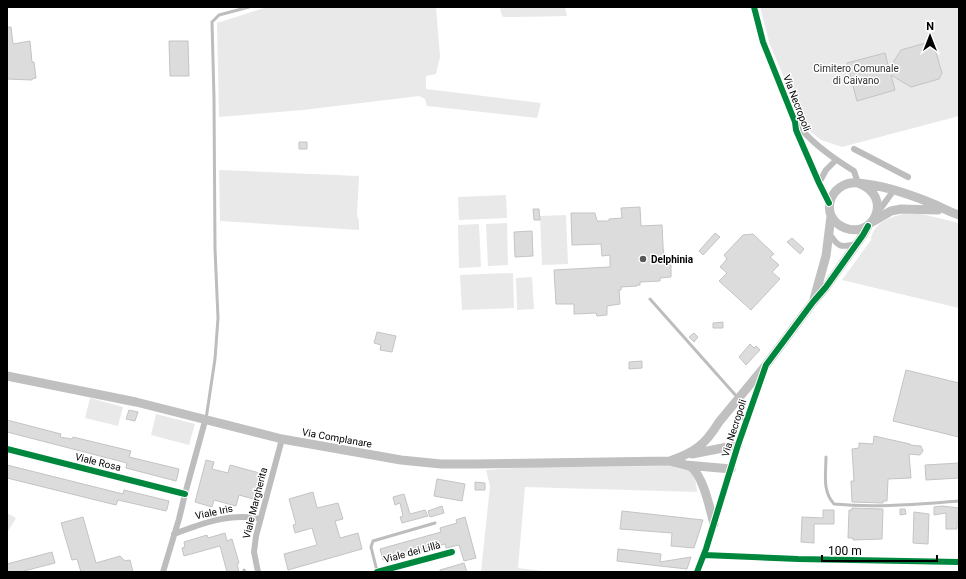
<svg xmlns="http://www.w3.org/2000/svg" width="966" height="579" viewBox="0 0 966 579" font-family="Roboto,sans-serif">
	<rect width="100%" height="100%" fill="#fff"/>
	<path fill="#e9e9e9" d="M267 7H436L440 57 436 74 426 76V89L541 103 537 118 427 106 425 99 419 96 303 110 219 117 217 23Z
		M500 7H565L567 16 517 17H503L501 13Z
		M760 7H959V116L842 147 821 140 806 128 770 45Z
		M219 170 359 176 357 216 359 221V230L220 221Z
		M506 195 507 218 459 220 458 197Z
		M911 213 926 215 959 223V308L842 280 871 240C873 221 894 215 911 213Z
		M566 215 568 264 542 265 540 216Z
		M507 223 508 265 488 266 486 224Z
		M479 224 481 267 459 268 458 225Z
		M513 273 514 308 462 310 460 275Z
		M532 277 534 309 517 310 516 278Z
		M90 398 123 407 118 426 85 418Z
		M156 414 195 424 189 445 151 435Z
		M675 466C692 470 696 475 697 492L525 487 518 568 552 572H481L490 486 486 470 528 467Z
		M7 513 16 518 7 533Z"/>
	<path fill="#dcdcdc" stroke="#c4c4c4" d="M7 27H11L13 44 30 41 32 62H34L36 78 32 79V80L7 79Z
		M169 41H188L189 76H170Z
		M929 42 934 46 942 73 939 79 911 87 891 75 895 90 857 101 847 63 885 53 889 69 901 50Z
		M299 142H307V149H299Z
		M640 207 641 226 662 225 664 265H671V277L660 278V281L640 282V285H637V286L621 287V290H619L620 304 607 306V315L597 316 596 313 574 314V304H556L554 270 610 267V255L602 256 601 244 572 245 571 213H595L597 221H609V219L622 218 621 208Z
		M533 209H539L540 220H534Z
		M532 231 533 256 515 257 514 232Z
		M715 233 720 237 703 255 699 251Z
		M753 234 774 254 770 257 779 265 772 272 780 279 751 310 719 281 727 273 720 267 727 259 724 255 743 235Z
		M792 238 804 249 800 254 787 242Z
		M723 322V328H713V323Z
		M377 332 396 336 392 352 380 350 381 345 374 343Z
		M694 333 698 337 694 342 689 337Z
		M750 344 754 348 756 346 760 350 746 365 739 357Z
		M642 361V368L629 369V362Z
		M906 370 959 383V437L893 421Z
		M129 410 138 412 135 421 126 419Z
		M7 420 61 434 60 437 72 439 73 437 131 451 129 457 179 469 177 478 176 481 126 468 127 463 7 432Z
		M874 436 910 444V445L921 446 923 451 920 455 909 454 911 478 888 479 887 501H883V503L852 502 851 481H854L852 449 859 448V443L873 444Z
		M206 460 214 462 212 469 228 473 230 465 263 474 257 500 239 495 236 506 214 500 212 507 195 502Z
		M959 463V478L926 480 925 465Z
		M7 465 123 494 124 490 169 501 167 509 166 511 118 500 116 505 7 478Z
		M437 479 465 484 462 501 434 496Z
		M475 482 485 483V490H475Z
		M313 492 317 508 338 503 343 519 335 521 340 538 358 533 362 549 288 570 284 554 317 545 312 528 295 533 293 525 296 524 289 499Z
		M404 494 410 514 425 510 428 516 402 523 400 517 403 516 400 503 395 505 393 497Z
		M442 506 444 513 430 517 428 511Z
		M942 506 959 508V522H957V529H946V513L934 515V507Z
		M852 508 883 509 882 539 853 540V538H848L849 510H852Z
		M900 509H905L906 514 900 515Z
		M823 510H834V524H814V543L801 542 802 517 823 518Z
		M622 511 703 520 694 548 671 546 672 533 620 529Z
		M914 512 929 514 928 544 913 543Z
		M83 517 96 563 120 556 125 561 130 560 133 572H81L77 559 72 560 61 523Z
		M465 517 476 558 464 561 459 545 446 548 445 544 392 559V558L383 560 380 549 441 532 440 528 457 523 456 520Z
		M225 533 227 541 232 539 239 563 237 564 239 572H227L220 546 184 556 182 548 185 547 184 542 207 535 208 538Z
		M618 549 661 554 660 562 691 557 687 569 660 566 617 561Z
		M52 552 55 563 20 572H7V564Z
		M464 563 467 572H440V570Z"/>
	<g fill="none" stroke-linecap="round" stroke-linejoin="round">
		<path stroke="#bdbdbd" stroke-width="3" d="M650 299 738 398 744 423
			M206 419 215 359 218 318 215 249 214 98 212 22 219 15 249 7
			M826 457C826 474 822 491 834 504 877 508 917 504 959 501
			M244 570 245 572
			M377 571 371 547 373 541 435 523"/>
		<path stroke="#bdbdbd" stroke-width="6" d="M754 7 763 42 795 122 796 130 819 183 829 203
			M796 123C811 143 833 158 854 171L858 183
			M854 149 908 177
			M819 183 826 170 836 160
			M878 212 894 190
			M829 233C838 247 840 248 856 244
			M7 449 185 494
			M174 534C200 524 231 512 260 519
			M704 555 798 559 959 562
			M163 572 179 519 185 494 205 421
			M258 572 254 552 256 536 282 439
			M377 572 452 552
			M697 572 706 549 738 445 764 370"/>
		<path stroke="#c0c0c0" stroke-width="9" d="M858 183C894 196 874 239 845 228 817 217 830 180 858 183 882 185 909 194 931 203 941 207 949 212 959 215
			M872 222 891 211 901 209 938 210
			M814 299 826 256 831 216
			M7 376 136 402 282 439 401 460 441 464H476L670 461C676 463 686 464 691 467 704 477 710 510 714 524
			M692 454 738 445
			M670 461C695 452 705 445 719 422L766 365 813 302 826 287 863 235 868 226
			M686 465 731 469"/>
		<g stroke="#fff" stroke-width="8">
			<path id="cycleway" d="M754 7 763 42 795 122 796 130 819 183 829 203
				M7 449 185 494
				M704 555 798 559 959 562
				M377 572 452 552
				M697 572 706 549 738 445 766 365 813 302 826 287 863 235 868 226"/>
		</g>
		<use href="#cycleway" stroke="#00873e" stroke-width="6"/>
	</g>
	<circle fill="#595959" stroke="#fff" stroke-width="1.5" cx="643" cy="259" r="4"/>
	<g text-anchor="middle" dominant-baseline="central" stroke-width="3" stroke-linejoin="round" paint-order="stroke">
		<g font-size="10" fill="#2e2e2e" stroke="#fff">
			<text x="856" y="68">Cimitero Comunale<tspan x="856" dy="12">di Caivano</tspan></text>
		</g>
		<g font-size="10" fill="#000" stroke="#fff">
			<text transform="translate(797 103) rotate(69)">Via Necropoli</text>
			<text transform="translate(734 428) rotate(-72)">Via Necropoli</text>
			<text transform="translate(337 438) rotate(10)">Via Complanare</text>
			<text transform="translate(98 462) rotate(14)">Viale Rosa</text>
			<text transform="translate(255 503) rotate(-76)">Viale Margherita</text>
			<text transform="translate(214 512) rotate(-12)">Viale Iris</text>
			<text transform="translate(412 552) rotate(-15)">Viale dei Lillà</text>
		</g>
		<g font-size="10" font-weight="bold" fill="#000" stroke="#fff" text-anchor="start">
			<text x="651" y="259">Delphinia</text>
		</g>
	</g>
	<rect width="966" height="579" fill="none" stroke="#000000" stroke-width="16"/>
	<g transform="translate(930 36)" stroke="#ffffff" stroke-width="3" paint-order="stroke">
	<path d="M0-3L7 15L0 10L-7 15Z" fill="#000000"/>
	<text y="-6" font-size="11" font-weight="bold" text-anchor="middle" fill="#000000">N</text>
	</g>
	<path d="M822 555v6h115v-6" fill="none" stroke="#000000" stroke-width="2"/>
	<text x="828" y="555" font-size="12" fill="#000000" stroke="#ffffff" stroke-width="3" paint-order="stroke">100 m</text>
</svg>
